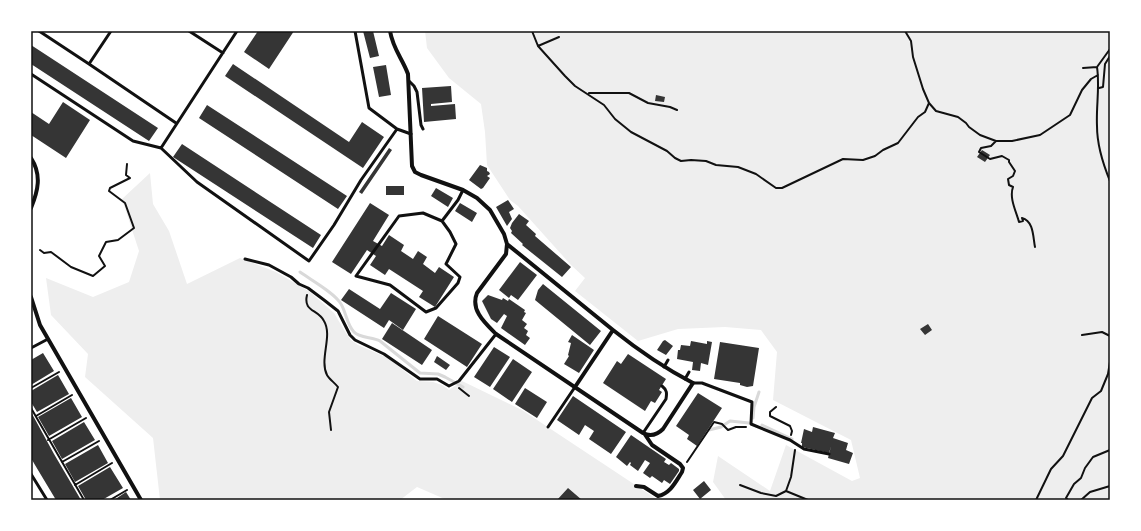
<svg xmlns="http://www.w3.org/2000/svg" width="1141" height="531" viewBox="0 0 1141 531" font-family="Montserrat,sans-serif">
	<rect width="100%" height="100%" fill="#fff"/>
	<path fill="#eee" d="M425 31H1110V500H726L713 482 718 456 770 491 786 445 852 481 860 478 851 440 773 400 777 352 761 330 725 327 678 329 638 341 575 291 585 278 571 265 518 206 510 200 487 165 485 132 481 104 449 78 427 48Z
		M150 173 153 204 169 231 187 284 240 258 276 272 310 292 334 313 346 333 351 340 358 345 388 358 417 381 433 382 442 385 449 390 462 381 522 410 658 500H447L417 487 400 500H160L153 438 85 377 88 354 51 315 46 278 93 297 129 282 139 251 122 199Z"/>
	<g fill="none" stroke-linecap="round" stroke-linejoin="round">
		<path stroke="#d9d9d9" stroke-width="3" d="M300 272C311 280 335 293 341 304 346 312 347 325 354 332 359 338 373 337 380 341L420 373 438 374 445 377 463 387
			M753 418 754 407 759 392
			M762 425 792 439
			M709 430 721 427 730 421 749 423"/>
	</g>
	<path fill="#353535" d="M258 31H294L269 69 244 52Z
		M363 31H373L379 56 370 58Z
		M31 45 158 128 149 141 31 64Z
		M233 64 349 142 362 122 384 137 363 168 225 76Z
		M386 65 391 95 379 97 373 67Z
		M451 86 452 102 431 104V106L455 104 456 119 424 122 422 88Z
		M656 95 665 97 664 102 655 101Z
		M63 102 90 120 66 158 31 135V112L49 124Z
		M207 105 347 196 338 209 199 118Z
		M182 144 321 235 313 248 173 157Z
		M389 148 392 150 362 194 359 192Z
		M982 150 990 155 985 162 977 157Z
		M480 165 487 168V171L489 172 490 174 487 176 490 178 483 188 481 189 469 180Z
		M386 186H404V195H386Z
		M436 188 453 198 448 207 431 196Z
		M508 200 514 209 509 212 512 219 507 226 496 207Z
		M370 203 389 215 373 241 382 246 389 235 404 245 401 251 413 259 418 251 427 257 423 264 435 273 439 267 454 277 435 307 419 297 423 291 389 269 385 275 370 265 376 256 367 250 351 274 332 262Z
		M460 203 477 213 472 222 455 211Z
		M519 214 529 221 526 225 536 234 535 236 571 267 562 277 522 245 523 244 511 233 512 231 510 228 512 223Z
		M520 262 537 275 518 300 511 295 509 298 499 290Z
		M543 284 601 331 590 345 535 300 538 290Z
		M349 289 380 309 391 293 416 309 403 330 389 320 384 328 341 300Z
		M488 295 502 300 503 298 508 301 509 299 525 310 524 312 526 313 522 320 527 324 524 328 528 331 526 335 530 338 525 345 501 328 507 316 504 314 497 323 491 319 482 301Z
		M438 316 482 344 467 367 424 339Z
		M392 323 432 350 422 365 382 339Z
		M928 324 932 330 925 335 920 329Z
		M572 335 594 350 579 373 564 364 569 356 568 355 571 343 568 342Z
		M665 340 673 346 666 355 657 350 663 341Z
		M691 341 707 344V341L712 342 708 365 701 363 700 371 692 370 693 362 677 359 678 350H680L681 345 690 346Z
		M720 342 759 348 753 386 747 387 740 385V383L714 379Z
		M494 347 510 357 490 387 474 377Z
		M43 353 54 371 31 385V360Z
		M628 354 666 379 659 390 662 392 655 403 651 401 645 411 603 383 617 361 621 364Z
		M437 356 450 365 446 370 434 362Z
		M513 359 532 372 512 402 493 389Z
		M58 375 69 394 37 412 31 402V391Z
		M525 388 547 402 537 418 515 404Z
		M698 393 722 408 697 446 687 439 689 435 676 426Z
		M573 396 626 432 611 454 589 439 594 431 585 425 579 435 557 420Z
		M71 398 82 417 49 436 38 417Z
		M31 412 54 454 81 500H56L35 465 31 458Z
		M84 422 95 440 62 459 52 441Z
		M813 427 835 433 833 438 848 443 846 450 853 453 849 464 828 458 831 446 829 453 802 447V443H801L804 429 812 432Z
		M631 435 666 459 664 462 669 465 671 463 679 469V471L670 484 664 480 662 483 652 476 650 478 643 473 650 463 645 460 638 471 630 465 631 463 630 462 627 466 616 457Z
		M98 445 108 463 75 482 65 464Z
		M110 467 123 488 102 500H86L78 486Z
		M704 481 711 490 700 499 693 490Z
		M568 488 582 500H557Z
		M126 492 131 500H114Z"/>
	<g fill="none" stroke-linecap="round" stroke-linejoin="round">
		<path stroke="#111" stroke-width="2" d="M532 31 538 46 565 76 575 86 604 105 615 119 631 132 667 151 675 158 681 161 691 160 706 161 716 165 738 167 756 174 776 188H782L843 159 863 160 875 156 883 150 898 143 918 117 925 112 929 103 936 111 958 117 966 123 969 127 980 135 996 141H1012L1040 135 1070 115 1082 90 1091 79 1098 75
			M905 31 911 41 913 57 923 89 929 103
			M538 46 559 37
			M1110 49 1097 67C1100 87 1096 106 1097 126 1097 144 1103 164 1110 181
			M1083 68 1097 67
			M1099 88 1103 87 1105 64 1110 56
			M589 93H629L648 103 670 107 677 110
			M996 141 991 146 981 148 979 152 990 159 1002 156 1009 160V162L1015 171 1013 176 1008 179 1009 185 1013 187C1009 198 1016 211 1019 222L1023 221 1022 218C1034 221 1033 238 1035 247
			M40 250 44 253 51 252 71 267 93 276 105 266 99 256 106 242 118 240 134 228 125 203 109 191 110 188 130 178 126 175 127 164
			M307 295C303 312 318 309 324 321 333 336 319 359 327 375 329 379 335 383 338 387L329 412 331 430
			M1082 335 1102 332 1110 336V357
			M31 388 59 372
			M459 388 469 396
			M776 407 770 412V416L790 426 792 431 791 435
			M31 408 84 500
			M36 416 72 395
			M48 440 86 418
			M795 450 791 477 786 491 808 500
			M62 462 99 441
			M687 462 714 422 722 424 728 430 736 427H746
			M75 485 112 463
			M740 485 761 493 776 496 786 491
			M110 500 127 490
			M1036 500 1051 469 1063 456 1092 398 1101 391 1108 374 1110 362
			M1068 500 1066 498 1074 484 1081 478 1085 468 1093 457 1110 450
			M1081 500 1090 492 1110 486"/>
		<path stroke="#111" stroke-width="3" d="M39 31 89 64 111 31
			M189 31 223 53
			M355 31 369 108 397 129 411 134
			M89 64 176 123
			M31 74 133 141 161 148 237 31
			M409 81 414 86 417 92 421 125 423 129
			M161 148 197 182 309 261 334 225 361 180 397 129
			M442 221 450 232 456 244 446 264 460 277 458 283 436 308 426 312 390 285 356 276 399 216 423 213 442 221 458 200 463 190
			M245 259 269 265 291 277 299 284 308 288 324 300 338 311 350 335 355 340 384 354 420 379H437L449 386 459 381 496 334
			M31 348 48 339
			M664 367 668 360
			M685 379 689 372
			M693 383H702L752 402 751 424 790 440 804 449 829 454
			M548 427 575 387
			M643 433 666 399C667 393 667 390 662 386
			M31 474 47 500"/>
		<path stroke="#111" stroke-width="4" d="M390 31C393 49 402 58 408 74L412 166 415 172 421 175 463 190 477 198 490 210 504 234 507 244 506 254 477 293C470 310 485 323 496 334L643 433C651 437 657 435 663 429L693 383C664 368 638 350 613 330L575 387
			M31 158C42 175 38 191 31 208
			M507 244 613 330
			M31 297 40 325 141 500
			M636 486 644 487 658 496C671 493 676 481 682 472L683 468 680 464 652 445 644 433"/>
	</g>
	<rect width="1141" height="531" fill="none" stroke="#ffffff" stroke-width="64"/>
	<rect x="32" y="32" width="1077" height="467" fill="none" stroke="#111" stroke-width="1.5"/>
</svg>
